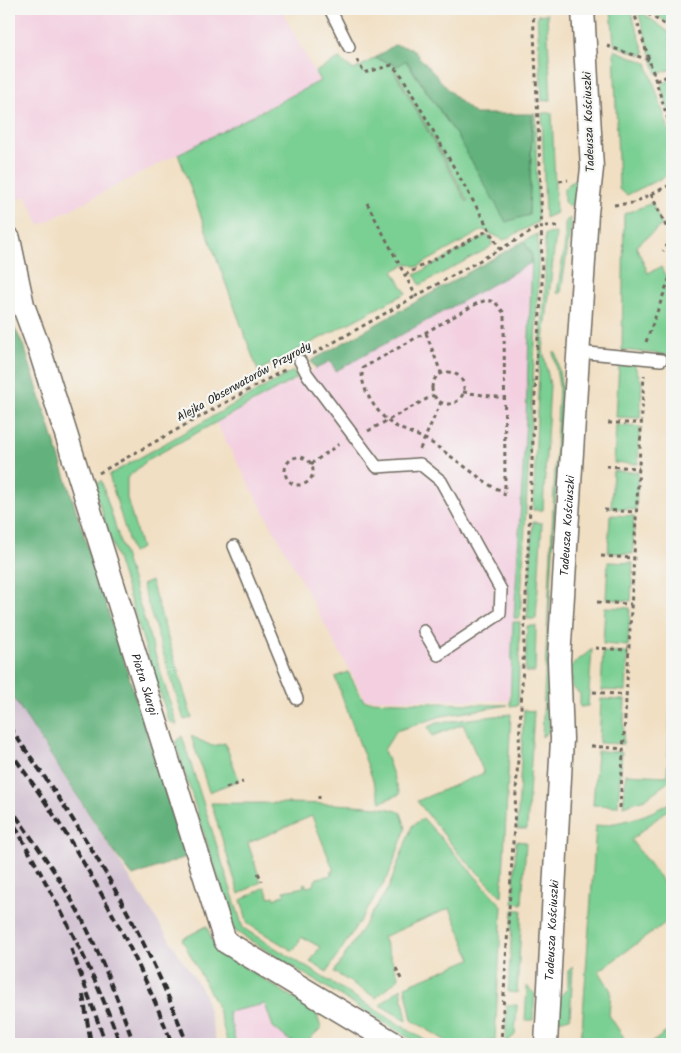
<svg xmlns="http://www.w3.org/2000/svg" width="681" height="1053" viewBox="0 0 681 1053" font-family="Kalam,sans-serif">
	<rect width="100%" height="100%" fill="#f6f6f2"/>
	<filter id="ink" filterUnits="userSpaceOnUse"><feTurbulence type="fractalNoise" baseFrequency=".02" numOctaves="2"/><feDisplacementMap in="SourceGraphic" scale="10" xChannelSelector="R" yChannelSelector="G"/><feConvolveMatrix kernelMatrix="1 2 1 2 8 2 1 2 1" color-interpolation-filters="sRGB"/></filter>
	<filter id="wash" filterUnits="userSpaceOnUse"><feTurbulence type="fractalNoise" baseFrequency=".0096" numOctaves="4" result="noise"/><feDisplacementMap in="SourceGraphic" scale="20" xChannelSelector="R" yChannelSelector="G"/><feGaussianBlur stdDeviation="1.12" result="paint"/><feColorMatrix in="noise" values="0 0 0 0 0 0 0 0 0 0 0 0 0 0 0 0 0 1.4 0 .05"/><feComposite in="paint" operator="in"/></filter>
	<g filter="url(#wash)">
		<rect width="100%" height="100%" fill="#f1dfc3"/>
		<path fill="#f3cfe0" d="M9 9H281L319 81 40 225 26 196 17 200 9 180Z
			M531 263 526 419 509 701 365 699 216 423 330 361 336 370Z
			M265 1004 272 1027 290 1041 300 1043 313 1038 322 1044H236L227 1012Z"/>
		<path fill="#cfbdcf" d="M9 691 204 993 217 1044H9Z"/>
		<path fill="#7acf93" stroke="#527d5f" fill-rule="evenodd" d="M611 9H630L645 54 641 55 614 45Z
			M637 9 670 33 672 69 657 74Z
			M647 9H672V26Z
			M547 14 551 100 542 101 537 15Z
			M614 50 647 63 672 139V173L627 195 619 189Z
			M375 58 398 66 405 60 459 139 506 221 529 215 533 113H535L538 222 504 240 483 230 417 267 408 263 393 271 406 293 258 371 178 154 320 81 315 72 339 59 354 70ZM394 68 468 201 467 202 393 69Z
			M672 79V122L661 87 662 84Z
			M542 113H552L556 213 545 218Z
			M579 175 573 206H568L564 202V189Z
			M652 203 662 225 636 246 648 273 661 267 672 285V358L667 355 622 350 624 214Z
			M568 219H571V226L561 293H557L565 244V223Z
			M556 233 543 350 550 385 543 510H533L540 347 545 290V234Z
			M538 234V288L520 618H514L526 419 532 255 524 241Z
			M485 236H491L492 245 489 248 420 285 415 275Z
			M553 352H556L562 390 548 639 549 731 542 737 559 386Z
			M619 364H634L642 383 640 418 616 417Z
			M293 371 297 378 149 459 127 478V498L141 548 132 553 109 475Z
			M616 425 640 427 638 464 614 463Z
			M613 471 638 472 636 510 611 508Z
			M101 480 177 725 169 721 94 487Z
			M610 515 634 516 633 554 608 553Z
			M533 522 542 523 536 619H527Z
			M608 562 633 563 631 601 606 599Z
			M151 581 192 718 184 720 142 585Z
			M605 607 630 608 628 646 603 644Z
			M513 622H520L518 705 510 706Z
			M527 626H536L535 672H525Z
			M592 649 588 706 580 707V694L572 687 571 666Z
			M603 652 628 653 626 691 601 690Z
			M348 672 364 701 508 705 442 716 396 731 384 750 400 794 381 802 335 677Z
			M672 682V779L645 799 623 806 626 774 667 776Z
			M601 699 625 700 623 744 599 743Z
			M524 710 534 711 527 829H517Z
			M511 714 502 897 460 855 417 801 484 773 463 724 432 736 428 727 437 723Z
			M182 736 243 928 431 1044H419L235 931 175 742Z
			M191 736 212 746 225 743 239 780 209 792Z
			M597 751 622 752 618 806 593 805Z
			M672 801V806L631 840 672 894V918L599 971 611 991 609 1015 628 1044H581L596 826C625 822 647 817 672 801Z
			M211 803C242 804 383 800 401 813L406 828 388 877 327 972 310 962 320 947 302 937 293 951 248 924 241 900 265 887 269 897 274 896 275 899 285 894 284 891 304 887 303 884 305 883 307 887 312 886 317 878 332 875 331 872 334 871 312 816 248 843 261 882 239 894Z
			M423 818 502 906 495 1040H487L482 1044H451L412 1020 405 986 471 959 450 908 383 937 399 978 376 998 334 972 389 887 412 826Z
			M516 841 526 842 522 904 513 903Z
			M513 910H522L517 993 508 992Z
			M207 926 215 949 316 1012 321 1028 308 1041 301 1043 290 1041 273 1027 265 1004 228 1012 236 1044H228L217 1006 182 939Z
			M573 967 570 1018 558 1021 559 997 568 988V971Z
			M527 986 535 994 533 1020H525Z
			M401 988 407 1021 380 1005Z
			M507 1005H517L515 1035 505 1044Z
			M672 1028V1044H650Z"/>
		<path fill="#63b27d" stroke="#476e54" d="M394 45 411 48 458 100 475 114H532L529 215 506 222 459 139 406 60 398 66 375 58Z
			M524 241 532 255 531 263 336 371 330 361 316 369 311 361Z
			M9 323 15 329 24 346 186 857 133 876 116 855 9 691Z"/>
	</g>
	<g filter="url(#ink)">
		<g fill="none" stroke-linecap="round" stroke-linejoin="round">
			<g stroke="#706a60" stroke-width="14">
				<path id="lane" d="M330 9 349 47
					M578 352 661 360
					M300 361 307 374 377 467 420 464 441 481 501 590 500 614 438 655 424 631
					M234 546 297 699"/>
			</g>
			<g stroke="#706a60" stroke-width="25">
				<g id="street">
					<path id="s1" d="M9 239 23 305 39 348 224 938 226 942 395 1044"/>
					<path id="s2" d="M546 1044 562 739 559 659 587 213 592 168 583 9"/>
				</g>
			</g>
			<path stroke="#706a60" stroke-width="3" stroke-dasharray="4 4" stroke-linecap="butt" d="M633 9 672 132
				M641 9 671 29 672 33
				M607 46 649 60
				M357 60 364 73 392 65 402 76 493 236
				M656 81 672 74
				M559 181 568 180
				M651 194 672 239 663 251
				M367 203 416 296 538 228
				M614 205 633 203 672 184
				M545 226H561
				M405 275 485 232 493 236 499 249
				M426 333 441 373
				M646 342 671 274 672 277
				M313 354 416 296
				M432 388a16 16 0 1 1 32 0a16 16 0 1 1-32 0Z
				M463 392 504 398
				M608 423H642
				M368 431 434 395
				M420 449 441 402
				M285 471a14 14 0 1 1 28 0a14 14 0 1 1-28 0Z
				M311 464 339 444
				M606 466 639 468
				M99 473 286 369
				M504 496 505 485 504 313 495 302 486 300 474 305 368 365 363 368C358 385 375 410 388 421 399 430 416 434 429 441 451 456 473 473 494 488L504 491
				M604 510 636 512
				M601 556 634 558
				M597 602 631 604
				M595 648 628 650
				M593 692 627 695
				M591 746 624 749
				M226 788 243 782
				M319 799V796
				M620 808 644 375
				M258 873 262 881
				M396 968 401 979
				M501 1044 521 708 537 350 542 288 541 190 533 9"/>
			<use href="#lane" stroke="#fff" stroke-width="11"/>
			<use href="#street" stroke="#fff" stroke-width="22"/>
			<path stroke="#2b2b2b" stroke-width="4" stroke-dasharray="8 4" stroke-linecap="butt" d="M9 727C81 825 145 930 187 1044
				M9 750C75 841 132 939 172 1044
				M9 806C37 846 67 887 88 931 106 968 120 1006 134 1044
				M15 826C53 896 94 968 120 1044
				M71 948 106 1044
				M83 995 91 1044"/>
		</g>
	</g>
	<g text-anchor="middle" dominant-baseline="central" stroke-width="4.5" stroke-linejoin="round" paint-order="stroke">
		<g font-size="12" fill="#2b2b2b" stroke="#f6f6f2">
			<text transform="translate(589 122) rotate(-92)">Tadeusza Kościuszki</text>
			<text transform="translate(244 382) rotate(-29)">Alejka Obserwatorów Przyrody</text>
			<text stroke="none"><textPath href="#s2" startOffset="519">Tadeusza Kościuszki</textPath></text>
			<text stroke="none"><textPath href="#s1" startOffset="466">Piotra Skargi</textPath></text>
			<text stroke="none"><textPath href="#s2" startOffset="114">Tadeusza Kościuszki</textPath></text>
		</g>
	</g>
	<rect width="681" height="1053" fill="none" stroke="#f6f6f2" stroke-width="30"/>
</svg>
